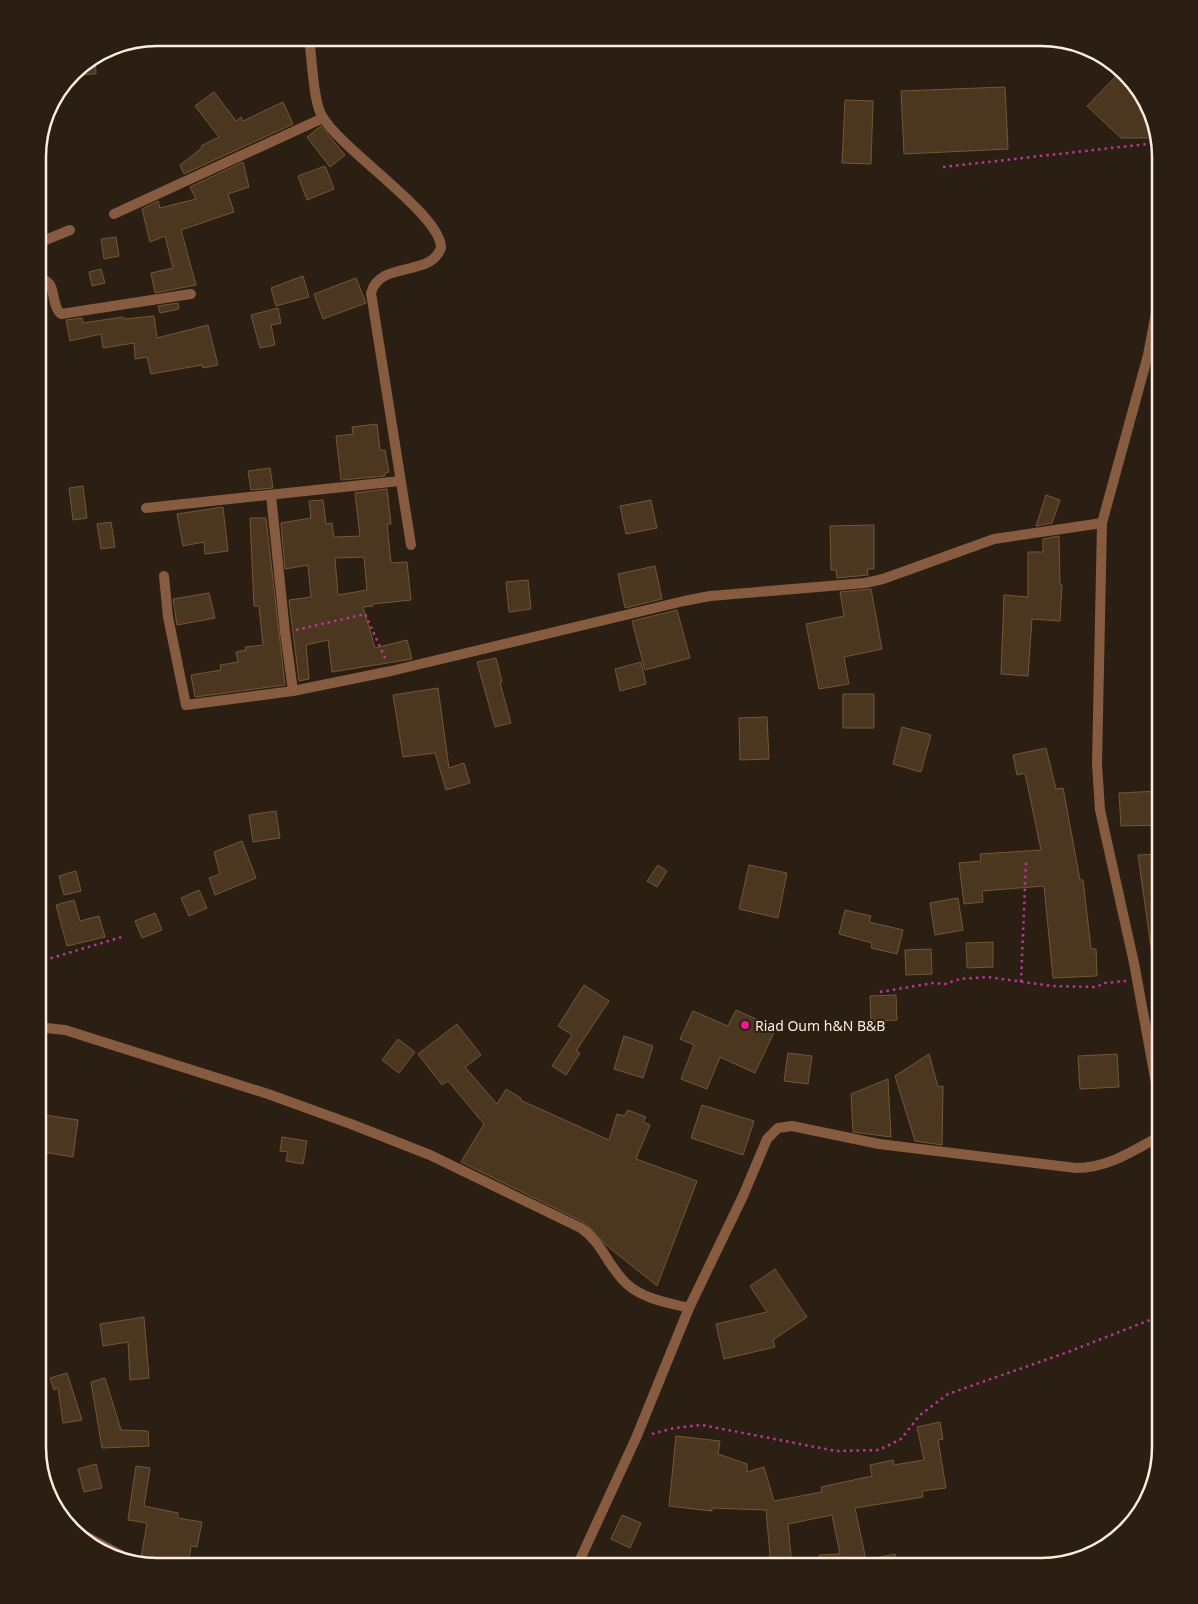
<svg xmlns="http://www.w3.org/2000/svg" width="1198" height="1604" viewBox="0 0 1198 1604" font-family="'Noto Sans',sans-serif">
	<rect width="100%" height="100%" fill="#2b1f13"/>
	<path fill="#4b3720" stroke="#755633" fill-rule="evenodd" d="M95 57 96 74 72 75 78 67Z
		M1120 72 1141 92 1155 138H1121L1087 106Z
		M1005 87 1008 149 904 154 901 91Z
		M214 92 236 121 241 117 243 121 283 102 293 124 184 174 180 165 202 148 201 146 219 137 195 106Z
		M845 100 873 101 871 164 842 163Z
		M321 126 345 155 330 167 307 137Z
		M243 162 249 187 228 194 234 212 181 230 196 285 155 293 151 273 173 268 165 236 150 242 142 209 158 201 160 208 196 199 190 187Z
		M325 166 334 189 307 200 298 176Z
		M116 237 119 256 104 259 101 239Z
		M101 269 105 283 92 286 89 272Z
		M303 276 309 297 276 306 271 288Z
		M356 278 366 303 323 319 314 294Z
		M178 303 179 309 160 313 158 306Z
		M278 308 281 323 271 325 275 345 260 348 251 315Z
		M154 316 157 338 208 325 218 365 203 368 202 365 151 374 147 357 135 359 134 343 103 348 101 334 70 341 66 320 82 318 83 323 123 317 124 319Z
		M377 424 380 450H385L389 472 385 473V476L341 480 336 436 353 434 352 427Z
		M270 468 273 488 251 490 248 471Z
		M83 486 87 518 73 520 69 488Z
		M387 489 391 524H387L391 563 407 562 411 600 373 604V606L363 607 375 648 407 640 412 659 332 672 328 640 306 645 309 679 299 681 289 600 311 597 308 565 285 569 281 523 311 518 309 501 323 500 326 524 332 523 334 537 360 536 355 493ZM364 557 367 590 338 595 335 558Z
		M1046 495 1060 500 1052 523 1036 526Z
		M651 500 657 528 626 534 620 506Z
		M223 507 228 551 205 554 204 542 183 546 177 514Z
		M250 518H266L285 685 195 697 191 675 221 670 220 665 238 662 236 652 246 650 245 647 263 645 259 606H254Z
		M111 522 115 547 101 549 97 524Z
		M874 525V569H867L868 575 837 578 836 570H831L830 526Z
		M1059 536 1060 585H1062L1060 621 1032 619 1028 676 1001 674 1004 595 1028 597V552H1043V539Z
		M655 566 662 599 625 608 618 574Z
		M528 580 531 609 509 612 506 582Z
		M871 589 882 649 844 657 849 684 819 689 806 624 844 616 840 592Z
		M209 593 215 618 177 625 173 599Z
		M677 610 690 658 645 670 632 621Z
		M496 658 502 682 500 683 511 723 495 727 477 662Z
		M641 662 646 684 620 691 615 669Z
		M438 688 449 768 464 763 470 783 446 790 435 753 403 757 393 695Z
		M843 694H874V728H843Z
		M767 717 769 759 740 760 739 718Z
		M902 727 931 735 921 772 893 764Z
		M1046 748 1056 789 1063 788 1080 880H1083L1091 949H1096L1097 976 1053 978 1044 886 982 891 983 902 964 904 959 863 981 861 980 854 1041 850 1025 773 1017 775 1013 755Z
		M1159 791 1160 825 1121 826 1119 793Z
		M276 811 280 838 253 842 249 815Z
		M242 841 256 878 215 895 209 878 220 874 214 852Z
		M1160 854V961H1153L1138 855Z
		M658 865 667 871 657 887 647 881Z
		M749 865 787 873 778 918 739 909Z
		M76 871 81 891 64 895 59 876Z
		M199 890 207 908 189 916 181 898Z
		M958 898 963 930 935 935 930 903Z
		M74 900 80 921 99 916 105 937 67 946 56 905Z
		M845 910 871 916 869 922 903 930 897 954 871 948 872 943 839 934Z
		M155 913 162 930 142 938 135 921Z
		M993 942V967L967 968 966 943Z
		M931 949 932 974 906 975 905 950Z
		M584 985 609 1001 576 1051 580 1053 566 1075 552 1066 572 1035 558 1026Z
		M896 995 897 1020 871 1021 870 996Z
		M736 1010 776 1028 755 1073 720 1057 707 1089 681 1079 694 1045 680 1039 693 1011 728 1026Z
		M457 1024 481 1055 465 1067 497 1104 506 1089 521 1098 520 1100 609 1140 617 1114 624 1116 628 1110 646 1117 643 1122 650 1125 636 1159 697 1181 657 1286 606 1245 585 1223 461 1162 484 1124 448 1081 442 1085 418 1054Z
		M624 1036 653 1046 643 1078 614 1069Z
		M398 1039 415 1052 399 1073 382 1060Z
		M788 1053 812 1056 808 1084 784 1081Z
		M929 1054 938 1087 943 1086 942 1145 915 1141 895 1076Z
		M1117 1054 1119 1087 1080 1089 1078 1056Z
		M888 1079 891 1137 853 1132 851 1094Z
		M702 1105 754 1121 743 1155 691 1138Z
		M38 1114 78 1120 73 1157 38 1151Z
		M282 1137 307 1141 303 1164 286 1161 288 1152 280 1151Z
		M775 1269 807 1317 773 1340 775 1347 724 1359 716 1324 767 1312 750 1286Z
		M144 1317 149 1378 130 1380 128 1342 103 1346 100 1324Z
		M67 1373 82 1420 63 1423 58 1388 54 1390 50 1378Z
		M105 1378 121 1430 148 1431 149 1446 102 1448 91 1382Z
		M940 1422 943 1439 938 1440 946 1488 922 1491 923 1497 855 1508 866 1560 895 1554 898 1566H820L819 1555 840 1554 832 1515 788 1524 792 1566H771L766 1510 712 1508V1511L669 1506 676 1436 720 1441 718 1454 747 1464V1472L764 1467 774 1501 822 1492 821 1487 872 1476 870 1465 893 1460 894 1465 924 1460 917 1427Z
		M96 1464 102 1488 84 1492 78 1469Z
		M136 1466 150 1468 144 1506 178 1513V1518L202 1522 197 1547 191 1546 188 1566 163 1565 141 1558 147 1523 128 1520Z
		M622 1515 641 1523 630 1548 611 1539Z"/>
	<g fill="none" stroke-linecap="round" stroke-linejoin="round">
		<path stroke="#b83794" stroke-width="2.5" stroke-dasharray="2.5 4" stroke-linecap="butt" d="M943 167 1156 143
			M296 630 365 614 386 660
			M38 962 122 937
			M1021 982 1026 862
			M880 992 933 983 945 984 960 979 988 977 1052 986 1096 987 1105 983 1126 981
			M38 996 43 1017
			M652 1434 674 1428 702 1425 836 1451 879 1450 901 1439 920 1415 948 1394 1068 1352 1160 1316"/>
		<path stroke="#875b40" stroke-width="10" d="M309 38C312 57 313 101 322 116 341 150 442 215 441 248 430 278 380 260 371 293L411 545
			M114 214 323 118
			M38 243 70 230
			M38 279C59 279 49 304 61 314L191 294
			M271 495 285 632 293 691
			M146 508 400 481
			M164 576 168 617 186 705 293 691 391 671 684 601 710 596 865 583 883 579 994 539 1102 523
			M38 1030 46 1028 65 1030 268 1094 351 1124 430 1155 581 1228C602 1242 609 1269 628 1285 644 1299 669 1303 689 1308L743 1196 767 1139 778 1128 792 1126 879 1144 1076 1168C1108 1168 1133 1151 1160 1136
			M1160 1105 1134 963 1100 810 1097 764 1102 523 1148 355 1160 292
			M76 1531 126 1558
			M577 1566 636 1438 689 1308"/>
	</g>
	<circle fill="#f31492" stroke="#2b1f13" stroke-width="2" cx="745" cy="1025" r="5"/>
	<g text-anchor="middle" dominant-baseline="central" stroke-width="4" stroke-linejoin="round" paint-order="stroke">
		<g font-size="14" fill="#fdecde" stroke="#2b1f13" text-anchor="start">
			<text x="755" y="1025">Riad Oum h&amp;N B&amp;B</text>
		</g>
	</g>
	<path d="M0 0H1198V1604H0ZM157 46H1041A111 111 0 0 1 1152 157V1447A111 111 0 0 1 1041 1558H157A111 111 0 0 1 46 1447V157A111 111 0 0 1 157 46Z" fill="#2b1f13" fill-rule="evenodd"/>
	<path fill="none" stroke="#fdecde" stroke-width="2.5" d="M157 46H1041A111 111 0 0 1 1152 157V1447A111 111 0 0 1 1041 1558H157A111 111 0 0 1 46 1447V157A111 111 0 0 1 157 46Z"/>
</svg>
